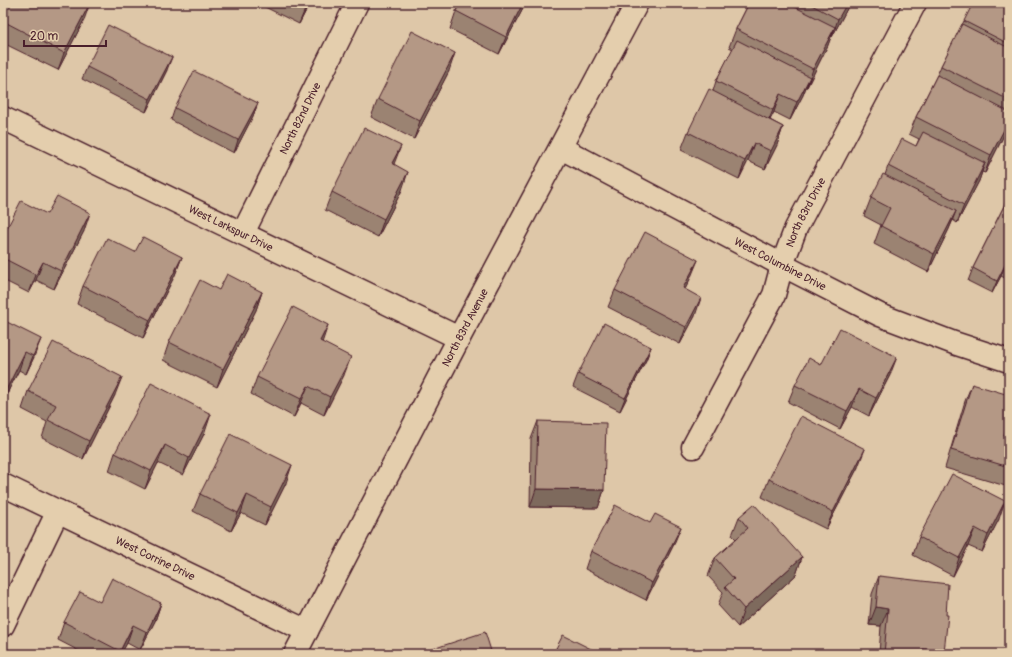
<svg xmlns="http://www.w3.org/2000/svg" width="1012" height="657" viewBox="0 0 1012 657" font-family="Pangolin,sans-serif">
	<rect width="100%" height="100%" fill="#dec7a8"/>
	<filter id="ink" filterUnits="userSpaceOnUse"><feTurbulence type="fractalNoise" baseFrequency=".025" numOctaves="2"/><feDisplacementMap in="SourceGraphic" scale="8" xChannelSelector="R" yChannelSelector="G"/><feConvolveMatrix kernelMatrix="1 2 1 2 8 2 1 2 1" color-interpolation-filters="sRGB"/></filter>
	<g filter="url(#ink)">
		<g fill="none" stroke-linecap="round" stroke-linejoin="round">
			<g stroke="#4a1f2b" stroke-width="25">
				<g id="street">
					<path id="s1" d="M3 118 459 338"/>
					<path id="s2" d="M561 148 782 265 880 315 954 343 1009 361"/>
					<path id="s3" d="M243 233 357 3"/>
					<path id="s4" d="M693 447 774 295 782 265 796 228 915 3"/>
					<path id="s5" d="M3 485 307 631"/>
					<path d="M3 625 58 511"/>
				</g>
			</g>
			<g stroke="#4a1f2b" stroke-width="25">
				<g id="primary">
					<path id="s6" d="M295 654 459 338 637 3"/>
				</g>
			</g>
			<use href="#street" stroke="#e4cead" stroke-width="22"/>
			<use href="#primary" stroke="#e4cead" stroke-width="22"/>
		</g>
		<path fill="#9b8372" stroke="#4a1f2b" d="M257 3H310L299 24Z
			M460 3H526L499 54 450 29 456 11Z
			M749 3H850L832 37 831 36 828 45 807 87H806L803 95 790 120 774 112 770 120 783 127 777 145 765 169 748 161 739 179 681 150 688 132 713 91 716 81 733 49 729 47 736 29Z
			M1009 3V123L1006 131 985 173 982 172 979 181 957 223 953 220 949 229 928 272 874 244 881 225 864 216 871 198 885 175 888 166 916 146 919 139 909 134 916 117 937 75 941 66 964 21 998 6Z
			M3 16 84 20 58 70 3 43Z
			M87 67 167 70 146 112 82 79Z
			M449 71 414 139 371 117 378 99Z
			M258 103 253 116 234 153 171 120 175 108Z
			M394 165 402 190 378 237 325 210 332 192Z
			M1009 196V280L1001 276 992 293 968 281 973 268Z
			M84 231 54 289 36 280 29 293 3 280V236Z
			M135 252 182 257 175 275 143 338 77 304 83 286Z
			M691 277 685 289 695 316 680 344 608 307 615 290Z
			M219 290 262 292 256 310 217 387 163 360 169 342Z
			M3 320 34 357 26 374 19 370 3 401Z
			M322 342 344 375 324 415 301 403 294 417 251 394 257 377Z
			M651 347 646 360 620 411 573 387 578 374Z
			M821 365 890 375 869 416 852 407 840 429 788 402 795 385Z
			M972 384 1004 435 1009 437V487L945 468 965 401Z
			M28 391 115 395 83 459 42 438 47 422 22 409Z
			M538 421 604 490 598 508 530 507 531 439Z
			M205 432 183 475 158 463 145 489 109 471 115 453Z
			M858 467 826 529 762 497 769 479Z
			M286 483 265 525 241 513 231 531 193 511 200 494Z
			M739 517 802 557 796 575 738 627 718 605 723 592 708 576 715 558 736 539 732 535Z
			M999 519 982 552 968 546 953 576 913 555 919 537Z
			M674 544 646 600 585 569 591 551Z
			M879 576 946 615 943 654H879L881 626 869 625 872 594Z
			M100 602 161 603 155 621 140 650 127 643 121 654H85L58 640 64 622Z"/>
		<path fill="#7e6a5d" stroke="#4a1f2b" d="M90 3 84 20 58 70 64 53Z
			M308 3H310L299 24 306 7Z
			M523 3H526L499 54 506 37Z
			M847 3H850L832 37 838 19Z
			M835 27 828 45 807 87 813 69Z
			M455 53 449 71 414 139 420 121Z
			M172 57 167 70 146 112 150 99Z
			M810 77 803 95 790 120 797 102Z
			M780 94 774 112 766 127 773 110Z
			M258 103 253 116 234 153 238 140Z
			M1009 120V123L1006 131 985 173 991 155Z
			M783 127 777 145 765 169 771 151Z
			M754 143 748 161 739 179 745 161Z
			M401 146 394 164 392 163Z
			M985 163 979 181 957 223 964 205Z
			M408 172 402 190 378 237 384 219Z
			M956 211 949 229 928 272 934 254Z
			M90 213 84 231 54 289 61 271Z
			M182 257 175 275 143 338 150 320Z
			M698 260 691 277 677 306 683 288Z
			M43 262 36 280 29 293 36 275Z
			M1006 263 1001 276 992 293 997 281Z
			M262 292 256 310 217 387 223 369Z
			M701 298 695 316 680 344 686 327Z
			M328 325 322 343 320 341Z
			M41 339 34 357 26 374 33 356Z
			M651 347 646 360 620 411 625 398Z
			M25 352 19 370 3 401V396Z
			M351 357 344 375 324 415 330 397Z
			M897 357 890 375 869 416 876 398Z
			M122 377 115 395 83 459 89 441Z
			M308 386 301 403 294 417 301 399Z
			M859 389 852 407 840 429 847 411Z
			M211 414 205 432 183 475 189 458Z
			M165 445 158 463 145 489 151 471Z
			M865 449 858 467 826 529 833 512Z
			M292 465 286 483 265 525 271 507Z
			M536 489 604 490 598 508 530 507Z
			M247 495 241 513 231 531 238 513Z
			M1005 501 999 519 982 552 988 535Z
			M681 527 674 544 646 600 652 583Z
			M975 528 968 546 953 576 959 558Z
			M802 557 796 575 738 627 744 609Z
			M161 603 155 621 140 650 147 632Z
			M876 607 888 609 881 626 869 625Z
			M133 625 127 643 121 654H119Z
			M923 649 944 652 943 654H921Z"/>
		<path fill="#b49885" stroke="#4a1f2b" d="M10 3H90L64 53 3 21V16Z
			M299 3H308L306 7Z
			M460 3H523L506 37 456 11Z
			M749 3H787L835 27 813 69 736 29Z
			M808 3H847L838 19Z
			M973 3H992L998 6 1000 3H1009V44L964 21Z
			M962 24 1009 48V100L941 66Z
			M108 25 172 57 150 99 87 67Z
			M412 31 455 53 420 121 378 99Z
			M737 40 810 77 797 102 780 94 773 110 716 81Z
			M194 71 258 103 238 140 175 108Z
			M937 75 1009 112V120L991 155 916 117Z
			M709 89 783 127 771 151 754 143 745 161 688 132Z
			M364 128 401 146 392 163 408 172 384 219 332 192Z
			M923 132 985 163 964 205 888 166 902 139 916 146Z
			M883 174 956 211 934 254 881 226 890 208 871 198Z
			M57 196 90 213 61 271 43 262 36 275 3 258V236L21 201 47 214Z
			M1009 196V265L1006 263 997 281 973 268Z
			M645 232 698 260 683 288 701 298 686 327 615 290Z
			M143 237 182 257 150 320 83 286 107 238 135 252Z
			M227 274 262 292 223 369 169 342 200 280 219 290Z
			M293 307 328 325 320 341 351 357 330 397 308 386 301 399 257 377Z
			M3 320 41 339 33 356 25 352 3 396Z
			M604 323 651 347 625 398 578 374Z
			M840 328 897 357 876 398 859 389 847 411 795 385 809 358 821 365Z
			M53 342 122 377 89 441 48 420 56 405 28 391Z
			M151 383 211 414 189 458 165 445 151 471 115 453Z
			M972 384 1009 395V419L1004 435 1009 437V467L951 450Z
			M801 416 865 449 833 512 769 479Z
			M538 421 606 423 604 490 536 489Z
			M230 434 292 465 271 507 247 495 238 513 200 494Z
			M952 474 1005 501 988 535 975 528 959 558 919 537Z
			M754 504 802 557 744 609 725 587 734 579 715 558 748 528 739 517Z
			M615 505 650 523 655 514 681 527 652 583 591 551Z
			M879 576 948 584 946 615H948L944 652 923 649 922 654H884L888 609 876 607Z
			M112 578 161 603 147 632 133 625 120 651 64 622 80 592 100 602Z
			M485 632 492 654H417Z
			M563 635 601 654H553Z"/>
	</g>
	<g text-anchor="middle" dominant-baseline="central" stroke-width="3" stroke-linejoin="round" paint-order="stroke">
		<g font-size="11" fill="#4a1f2b" stroke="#e4cead">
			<text stroke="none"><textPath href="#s3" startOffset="128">North 82nd Drive</textPath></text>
			<text stroke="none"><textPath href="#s4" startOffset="261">North 83rd Drive</textPath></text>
			<text stroke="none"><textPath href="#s1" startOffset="253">West Larkspur Drive</textPath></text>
			<text stroke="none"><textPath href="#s2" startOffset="248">West Columbine Drive</textPath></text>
			<text stroke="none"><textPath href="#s6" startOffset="368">North 83rd Avenue</textPath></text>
			<text stroke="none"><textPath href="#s5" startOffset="169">West Corrine Drive</textPath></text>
		</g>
	</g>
	<rect width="1012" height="657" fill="none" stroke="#e4cead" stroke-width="16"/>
	<rect x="8" y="8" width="996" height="641" fill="none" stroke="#4a1f2b" stroke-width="1.5" filter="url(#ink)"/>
	<path d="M24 40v6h82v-6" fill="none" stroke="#4a1f2b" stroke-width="2"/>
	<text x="30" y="40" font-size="12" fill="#4a1f2b" stroke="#e4cead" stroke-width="3" paint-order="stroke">20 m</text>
</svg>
